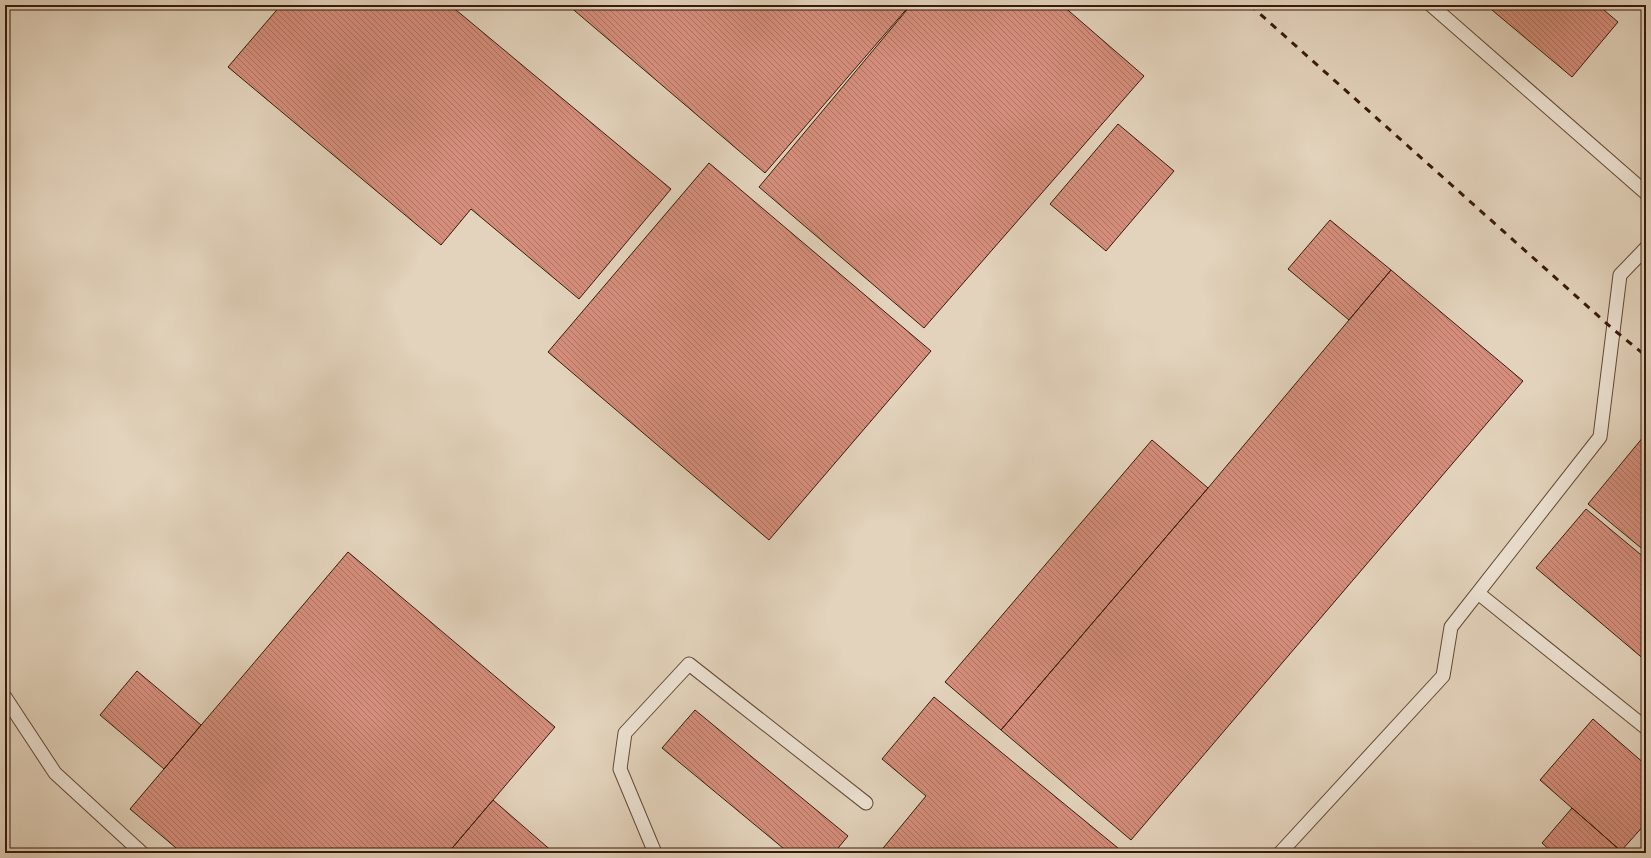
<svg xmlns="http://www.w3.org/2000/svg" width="1651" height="858" viewBox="0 0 1651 858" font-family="'IM FELL French Canon',serif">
	<defs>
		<pattern id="building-back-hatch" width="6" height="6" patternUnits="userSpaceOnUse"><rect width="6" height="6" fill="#d58e7c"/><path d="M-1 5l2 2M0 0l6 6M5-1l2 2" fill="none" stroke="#ae7364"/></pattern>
	</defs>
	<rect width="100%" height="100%" fill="#e3d3bc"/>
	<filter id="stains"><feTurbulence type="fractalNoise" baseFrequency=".005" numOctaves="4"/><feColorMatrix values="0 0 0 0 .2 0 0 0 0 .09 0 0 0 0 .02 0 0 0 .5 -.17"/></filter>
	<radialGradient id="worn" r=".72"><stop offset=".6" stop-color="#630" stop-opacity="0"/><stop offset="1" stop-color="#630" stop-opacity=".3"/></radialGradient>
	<path fill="url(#building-back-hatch)" stroke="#381a0a" d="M281 5H450L671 189 579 299 471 209 441 245 228 67Z
		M568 5H910L765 173Z
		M911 5H1062L1144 76 924 328 759 187Z
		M1486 5H1598L1618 22 1572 77Z
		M1637 5H1646V13Z
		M1118 124 1174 171 1106 251 1050 204Z
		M709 163 931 351 769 540 548 352Z
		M1330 220 1391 270 1349 320 1288 269Z
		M1391 270 1523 381 1131 840 1001 730 1208 488Z
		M1644 436 1646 438V552L1588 504Z
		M1152 440 1208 488 1001 730 945 682Z
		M1586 509 1646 559V661L1536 568Z
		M348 552 555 727 448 853H182L130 809Z
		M137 671 201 725 164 769 100 715Z
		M934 697 1124 853H879L926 796 882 759Z
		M695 710 848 836 834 853H789L662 748Z
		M1593 719 1646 765V823L1621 851 1540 780Z
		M493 800 554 853H448Z
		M1572 808 1621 851 1619 853H1553L1542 843Z"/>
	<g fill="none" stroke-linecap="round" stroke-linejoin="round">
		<g stroke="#634836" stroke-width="15">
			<path id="service" d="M1431 5 1646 193
				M1478 593 1646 728
				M5 697 55 773 142 853
				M655 853 620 769 625 733 689 664 866 803
				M1280 853 1443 676 1451 627 1600 437 1620 275 1646 248"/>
		</g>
		<use href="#service" stroke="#ede2d3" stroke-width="13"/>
		<path stroke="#381a0a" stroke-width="3" stroke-dasharray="7 7" stroke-linecap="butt" d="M1250 5 1614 330 1646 356"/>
	</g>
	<rect width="1651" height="858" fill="none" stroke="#e3d3bc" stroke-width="20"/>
	<rect x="6" y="6" width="1639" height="846" fill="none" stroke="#381a0a" stroke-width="2"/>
	<rect x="10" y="10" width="1631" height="838" fill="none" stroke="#381a0a"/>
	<rect width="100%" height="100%" filter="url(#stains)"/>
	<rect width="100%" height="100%" fill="url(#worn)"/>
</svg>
